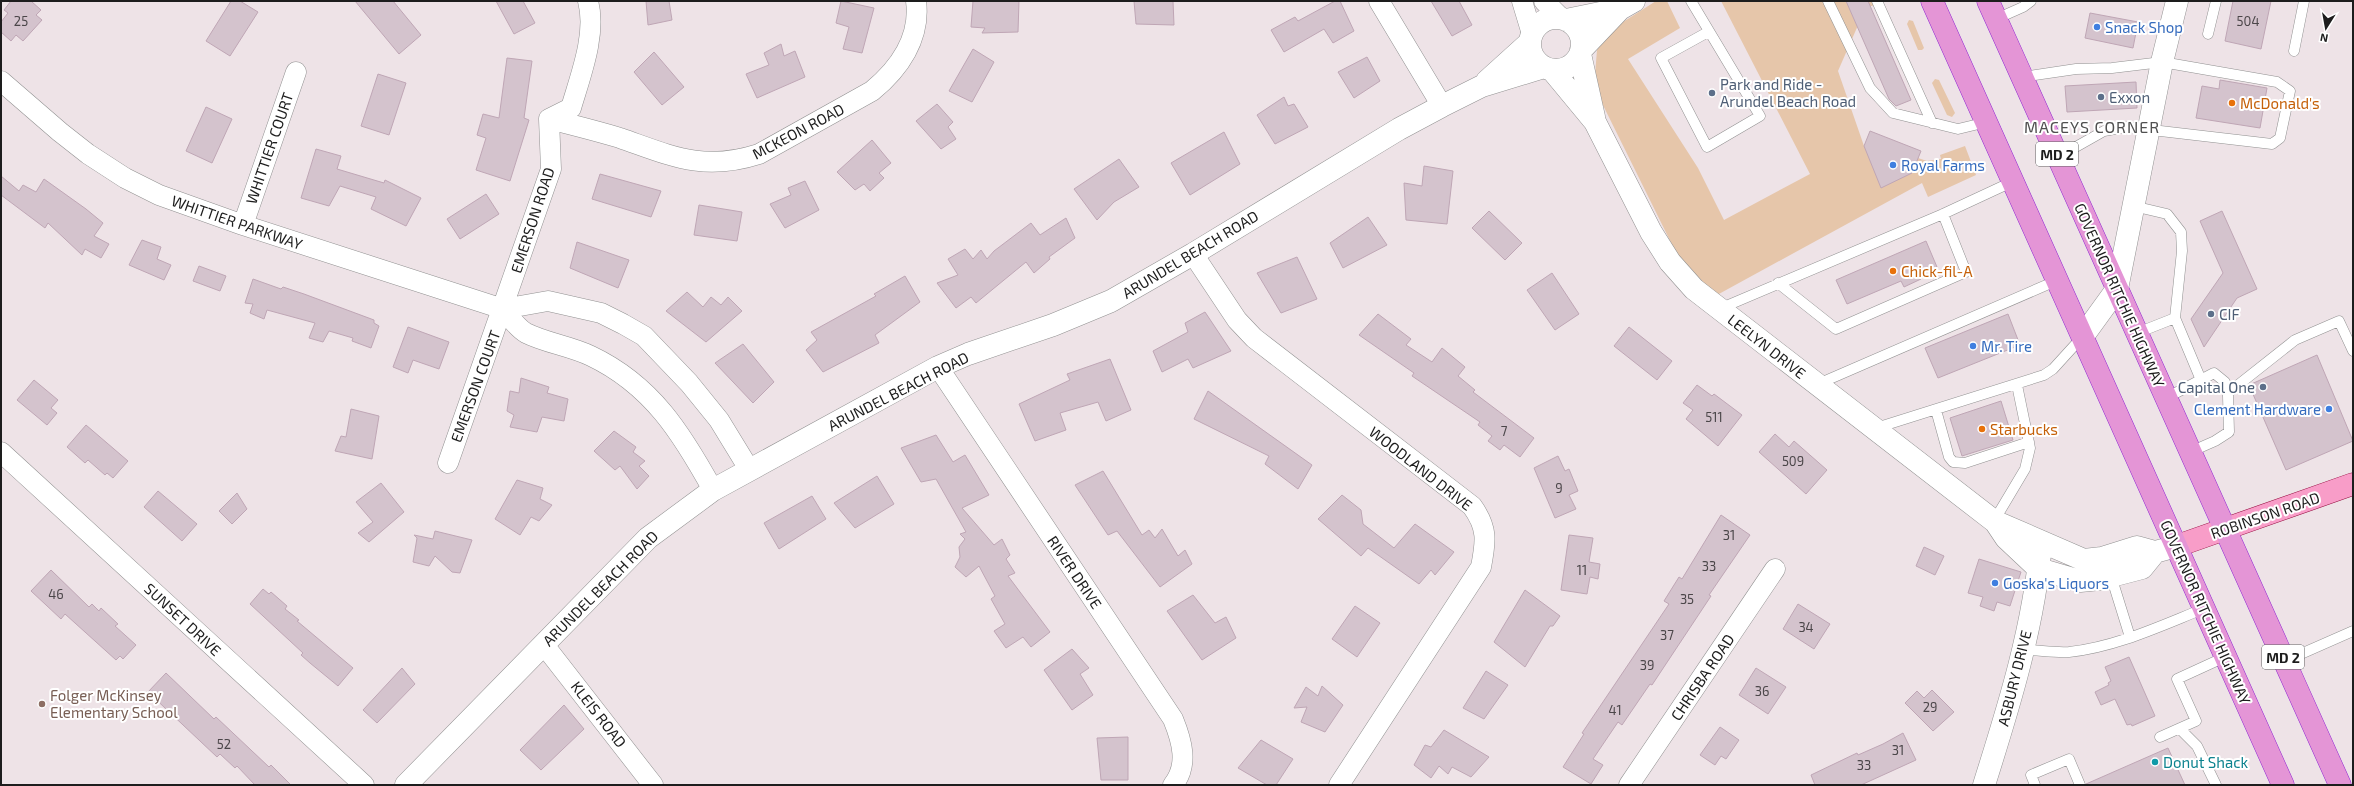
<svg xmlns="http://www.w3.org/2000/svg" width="2354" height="786" viewBox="0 0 2354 786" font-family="'Exo 2',sans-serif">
	<rect width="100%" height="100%" fill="#eee3e7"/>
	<path fill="#e6c6aa" d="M1656 1H1667L1680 28 1628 59 1698 168 1724 220 1810 174 1721 1H1884L1882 4 1866 7 1838 71 1864 146 1912 173 1918 158 1927 161 1941 159 1940 155 1965 146 1976 175 1928 197 1922 183 1717 295 1689 279 1594 87 1597 50 1612 29Z
		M1909 20 1913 21 1924 48 1922 50H1918L1907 24Z
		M1935 79 1939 80 1955 113 1952 117 1947 115 1932 83Z"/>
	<path fill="#d4c3cd" stroke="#bfa6b5" d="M11 1H31L41 10 36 15 42 20 23 41 16 35 11 41 1 32V22L8 13 4 10Z
		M231 1H240L258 12 230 56 206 41Z
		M355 1H393L421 35 399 54Z
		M496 1H523L535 23 514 34Z
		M646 1H669L672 20 648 25Z
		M841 1 874 8 862 53 843 49 849 27 836 23Z
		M973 1H1019L1018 32 982 33 985 28 971 27Z
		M1134 1H1173L1174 25 1136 24Z
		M1335 1H1340L1354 31 1333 43 1324 29 1284 52 1271 30 1295 17 1298 21Z
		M1431 1H1459L1472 25 1452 36Z
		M1846 1H1868L1911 100 1896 106 1889 99Z
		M2233 1H2271L2261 49 2225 41Z
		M2090 13 2138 22 2133 48 2085 38Z
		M781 44 784 56 795 51 805 77 757 98 746 74 769 65 764 53Z
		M973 49 994 62 972 102 949 91Z
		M654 52 684 87 662 105 634 72Z
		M1367 57 1380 81 1354 98 1338 72Z
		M507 58 532 61 524 118 529 120 510 181 476 170 486 138 477 135 483 114 499 118Z
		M378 74 406 83 389 135 361 126Z
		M2220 80 2267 88 2260 128 2196 118 2202 86 2219 89Z
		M2136 82 2137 108 2067 112 2065 86Z
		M1284 97 1288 106 1294 104 1308 127 1275 144 1257 115Z
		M937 104 953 122 948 127 956 139 941 149 916 121Z
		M206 107 232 119 212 163 186 151Z
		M1870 131 1921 151 1912 173 1881 188 1864 146Z
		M1224 132 1240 164 1190 195 1171 163Z
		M872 140 891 163 879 173 884 178 870 191 864 184 855 190 837 172Z
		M316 149 341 156 337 169 384 183 385 180 421 198 406 226 371 209 376 197 340 186 329 206 301 198Z
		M1119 159 1139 187 1114 202 1097 220 1074 189Z
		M1424 166 1453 171 1447 224 1406 220 1404 183 1422 186Z
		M600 174 661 191 651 217 592 199Z
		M1 176 19 191 23 185 36 192 44 179 86 209 103 223 94 236 109 244 101 258 85 249 82 255 48 223 45 228 1 195Z
		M805 181 819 210 785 228 770 204 791 195 788 188Z
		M486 194 499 214 460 239 447 219Z
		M699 205 742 212 737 241 694 235Z
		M1489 211 1522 243 1505 260 1472 228Z
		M2222 211 2257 289 2237 298 2204 347 2191 319 2223 273 2200 221Z
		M1368 217 1387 245 1343 268 1330 243Z
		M1066 218 1075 238 1049 257 1050 259 1034 273 1026 262 976 303 971 297 956 308 937 283 958 275 948 259 965 249 973 259 981 250 987 259 994 251 1031 223 1040 235Z
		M142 240 161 247 157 259 171 265 164 280 129 265Z
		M1926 241 1937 267 1919 274 1921 279 1904 287 1901 281 1847 304 1836 280Z
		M577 242 629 260 618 288 570 268Z
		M1297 257 1317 299 1281 313 1257 273Z
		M199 266 226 276 220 291 193 281Z
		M1552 273 1579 314 1555 330 1527 290Z
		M905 276 920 302 875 335 879 343 823 372 806 350 817 340 811 332 876 296 874 294Z
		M253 279 281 289 283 287 304 294 374 320V323L379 326 371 348 352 341 353 338 329 331 323 342 309 338 315 323 267 310 264 319 250 313 253 304 245 303Z
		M687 292 703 307 711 297 721 305 728 297 742 311 706 342 666 311Z
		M1205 312 1231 351 1193 368 1188 359 1162 372 1153 351 1188 332 1185 323Z
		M1378 314 1411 339 1406 345 1432 362 1442 348 1465 367 1458 376 1475 390 1473 392 1534 438 1520 457 1504 445 1500 450 1488 441 1492 436 1478 425 1480 422 1412 376 1414 373 1359 335Z
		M2008 314 2020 345 1938 378 1925 348Z
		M408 327 449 342 439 369 413 360 408 373 393 367Z
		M1629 327 1672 361 1657 380 1614 346Z
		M743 344 774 382 753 403 715 363Z
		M2317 355 2353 441 2286 470 2249 385Z
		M1110 359 1131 410 1106 421 1098 402 1060 413 1066 430 1035 441 1019 404 1070 380 1067 374Z
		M521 378 549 387 547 393 568 399 564 421 542 417 537 432 510 427 514 415 507 411 510 391 519 393Z
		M34 380 58 400 51 408 57 413 47 425 17 400Z
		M1697 385 1712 396 1714 394 1742 415 1718 446 1686 419 1693 410 1683 403Z
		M1208 391 1312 465 1298 489 1265 464 1269 456 1194 419Z
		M2001 401 2013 440 1962 456 1950 418Z
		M351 409 379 416 372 459 335 451 341 436 346 437Z
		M86 425 128 461 113 478 107 473 105 475 88 460 85 463 67 447Z
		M614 431 636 447 633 452 645 461 639 466 649 476 637 489 620 466 615 470 594 451Z
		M1775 434 1789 447 1794 441 1827 470 1806 494 1759 452Z
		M936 435 953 462 965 455 989 495 962 508 994 545 1002 539 1010 555 1006 559 1015 573 1008 576 1050 632 1031 647 1023 637 1006 648 994 631 1005 624 991 599 995 596 979 566 966 577 955 567 960 557 959 547 965 539 960 534 966 532 936 479 921 482 901 448Z
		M1558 456 1565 471 1569 469 1578 491 1569 495 1576 509 1555 518 1534 468Z
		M1103 471 1142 535 1149 530 1155 538 1162 529 1178 556 1185 550 1192 564 1160 587 1117 531 1108 535 1075 485Z
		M877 476 894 504 855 528 834 503Z
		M517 480 543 488 540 499 552 505 539 521 531 517 520 535 495 519Z
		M381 483 404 512 369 542 358 533 373 522 356 502Z
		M158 491 197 524 182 541 144 507Z
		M237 493 247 509 232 524 219 511Z
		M1342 495 1361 510 1363 524 1394 548 1415 524 1454 552 1435 575 1431 570 1419 584 1368 548 1361 556 1318 519Z
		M812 496 826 519 779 549 764 523Z
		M1721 515 1750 535 1709 595 1711 596 1652 685 1650 684 1622 725 1618 722 1593 759 1603 765 1591 784 1563 767 1584 734 1582 733 1669 604 1664 601 1679 577 1682 579Z
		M435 531 472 540 460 573 452 572 435 556 429 566 413 562 417 538 414 535 433 539Z
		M1569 535 1593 538 1589 562 1600 564 1598 579 1590 577 1587 594 1561 590Z
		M1924 547 1944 556 1935 575 1916 566Z
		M1979 559 2021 572 2010 606 1997 602 1994 611 1980 606 1983 597 1968 593Z
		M51 570 89 607 92 604 99 611 101 608 118 624 115 626 136 645 123 659 120 656 116 660 65 614 61 619 31 591Z
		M263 589 269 594 271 592 287 606 285 609 299 620 297 621 353 668 338 686 310 663 301 655 303 653 250 604Z
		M1525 590 1560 616 1553 626H1550L1525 667 1494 642Z
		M1193 595 1215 623 1226 617 1236 638 1202 660 1167 611Z
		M1798 604 1830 624 1814 649 1783 629Z
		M1355 606 1380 623 1357 657 1332 639Z
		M1072 649 1089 668 1080 674 1093 695 1072 710 1044 670Z
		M2129 657 2155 716 2132 726 2131 724 2127 725 2115 699 2101 705 2095 692 2109 685 2108 683 2111 681 2105 667Z
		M402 668 415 684 377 723 363 710Z
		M1756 668 1786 687 1768 714 1739 695Z
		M1486 671 1508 685 1484 719 1463 708Z
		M166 673 214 719 216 717 269 767 271 765 291 785H255L237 766 235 768 220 754 217 757 148 692Z
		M1322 686 1343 705 1325 732 1301 722 1307 707 1294 708 1306 687 1318 696Z
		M1932 690 1954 712 1933 731 1905 703 1917 691 1924 698Z
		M564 705 584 729 541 770 520 750Z
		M1720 727 1739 740 1726 759 1721 756 1715 765 1700 755Z
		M1444 730 1489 757 1471 777 1452 767 1448 774 1439 766 1431 778 1414 765 1425 745 1431 747Z
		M1903 733 1916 760 1861 785H1815L1811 775 1857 753 1858 755 1883 744Z
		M1128 737V780H1101L1097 738Z
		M1261 740 1293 759 1276 785H1267L1238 768Z
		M2168 748 2185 785H2086V784Z"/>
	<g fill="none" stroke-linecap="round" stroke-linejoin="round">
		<g stroke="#919191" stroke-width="11">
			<path id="service" d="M1691 1 1760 116 1707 147 1661 58 1708 32
				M1828 1 1870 88 1893 113 1958 129 1987 122
				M1877 1 1932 123
				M1996 19 2023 7 2031 1
				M2208 34 2216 1
				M2294 51 2304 1
				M2022 77 2076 69 2112 68 2162 62 2277 82 2290 91 2280 138 2272 144 2126 127 2104 131 2058 157
				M2133 206 2167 214 2181 232 2182 251 2175 318
				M1778 283 1836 329 1966 272 1943 214
				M1719 309 1943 214 2014 181
				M2137 333 2175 318 2201 380
				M1818 384 2058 280
				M2228 393 2295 340 2339 321 2353 351
				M2166 398 2214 373 2225 382 2228 396 2229 432 2215 441 2190 452
				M1936 410 1949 457 1953 462 1965 463 2029 442
				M1876 428 2044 375 2053 369 2083 336
				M1994 521 2025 469 2030 448 2017 385
				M2111 576 2130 637
				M2023 650C2038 650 2054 653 2069 652 2116 647 2160 626 2203 609
				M2285 661 2353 631
				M2180 729 2197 746 2216 785
				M2160 737 2196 721 2177 679 2225 657
				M2035 785 2031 775 2069 759 2080 785"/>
		</g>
		<g stroke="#919191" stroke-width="21">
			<path id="minor" d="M1379 1 1442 106
				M1522 1 1532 34
				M1544 1 1562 19
				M1 81 60 132 88 154 125 178 159 195 243 225 503 309 548 301 601 313 623 324 644 336 689 383 719 420 749 469
				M549 119C573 125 597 131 620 138 672 156 703 172 759 154L872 91C899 69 921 38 916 1
				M243 225 296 72
				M1193 254 1237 320 1254 338 1472 506C1488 528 1486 541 1481 567L1339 785
				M503 309C509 316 517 328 526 333 546 343 570 346 591 356 652 385 682 434 713 490
				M938 367 1173 719C1182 741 1189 765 1173 785
				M1 452 364 785
				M448 463 551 169 549 119 571 108C580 77 597 34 588 1
				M544 645 653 785
				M1629 785 1775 569"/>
		</g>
		<g stroke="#919191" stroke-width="23">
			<path id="tertiary" d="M1530 44a26 26 0 1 1 52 0a26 26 0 1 1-52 0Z
				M1566 20 1620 9
				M1581 50 1620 9 1634 1
				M1580 54 1594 117
				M1552 70 1595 122 1651 232 1670 262 1694 289 1994 521 2084 560 2102 558 2137 547 2155 552 2177 546
				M1487 81 1529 43
				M2083 336 2117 289 2162 62 2177 1
				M1996 523 2006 538 2039 569 2080 581 2100 579 2142 568 2155 552
				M406 785 648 538 713 490 938 367 968 354 1053 325 1111 301 1193 254 1399 129 1442 106 1482 86 1544 67
				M1984 785C2009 706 2034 626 2041 543"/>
		</g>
		<g stroke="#900639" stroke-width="23">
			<path id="primary" d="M2177 546 2353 484"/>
		</g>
		<g stroke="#912ad1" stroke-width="23">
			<path id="trunk" d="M1932 1 2283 785
				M1988 1 2340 785"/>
		</g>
		<use href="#service" stroke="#fff" stroke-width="10"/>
		<use href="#minor" stroke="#fff" stroke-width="20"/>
		<use href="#tertiary" stroke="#fff" stroke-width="22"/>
		<use href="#primary" stroke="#f89dc8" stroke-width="22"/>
		<use href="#trunk" stroke="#e495d6" stroke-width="22"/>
	</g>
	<g fill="#3f7fe0" stroke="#fff" stroke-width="1.5">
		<circle cx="2097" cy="27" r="4"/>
		<circle cx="1893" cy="165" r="4"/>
		<circle cx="1973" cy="346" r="4"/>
		<circle cx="2329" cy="409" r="4"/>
		<circle cx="1995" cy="583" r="4"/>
	</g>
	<g fill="#5c6f8a" stroke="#fff" stroke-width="1.5">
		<circle cx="1712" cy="93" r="4"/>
		<circle cx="2101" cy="97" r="4"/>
		<circle cx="2211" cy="314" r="4"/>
		<circle cx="2263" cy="387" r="4"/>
	</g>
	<g fill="#e8710a" stroke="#fff" stroke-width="1.5">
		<circle cx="2232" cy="103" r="4"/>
		<circle cx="1893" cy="271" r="4"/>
		<circle cx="1982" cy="429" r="4"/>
	</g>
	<circle fill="#8d6e63" stroke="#fff" stroke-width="1.5" cx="42" cy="704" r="4"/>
	<circle fill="#0f9aa8" stroke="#fff" stroke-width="1.5" cx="2155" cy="762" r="4"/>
	<g text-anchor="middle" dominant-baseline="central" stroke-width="4" stroke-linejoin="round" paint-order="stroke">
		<g font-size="13" fill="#4b4649">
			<text x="21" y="21">25</text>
			<text x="2248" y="21">504</text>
			<text x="1714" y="417">511</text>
			<text x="1504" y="431">7</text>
			<text x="1793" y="461">509</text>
			<text x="1559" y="488">9</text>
			<text x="1729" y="535">31</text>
			<text x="1709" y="566">33</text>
			<text x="1582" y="570">11</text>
			<text x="56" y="594">46</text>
			<text x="1687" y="599">35</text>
			<text x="1806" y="627">34</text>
			<text x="1667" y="635">37</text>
			<text x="1647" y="665">39</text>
			<text x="1762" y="691">36</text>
			<text x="1930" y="707">29</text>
			<text x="1615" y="710">41</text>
			<text x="224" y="744">52</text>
			<text x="1898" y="750">31</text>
			<text x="1864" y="765">33</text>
		</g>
		<g fill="#fff" stroke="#616161" stroke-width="1">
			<rect x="2036" y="142" width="42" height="24" rx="3"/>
			<rect x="2262" y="645" width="42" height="24" rx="3"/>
		</g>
		<g font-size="14" font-weight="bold" fill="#1d1d1d">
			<text x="2057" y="154">MD 2</text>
			<text x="2283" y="657">MD 2</text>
		</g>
		<g font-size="15" fill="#366cbe" stroke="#fff" text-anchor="start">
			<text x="2105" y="27">Snack Shop</text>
			<text x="1901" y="165">Royal Farms</text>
			<text x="1981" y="346">Mr. Tire</text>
			<text x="2321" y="409" text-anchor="end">Clement Hardware</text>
			<text x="2003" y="583">Goska's Liquors</text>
		</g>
		<g font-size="15" fill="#4e5e75" stroke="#fff" text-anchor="start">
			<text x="1720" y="84">Park and Ride -<tspan x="1720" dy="17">Arundel Beach Road</tspan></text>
			<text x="2109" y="97">Exxon</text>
			<text x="2219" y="314">CIF</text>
			<text x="2255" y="387" text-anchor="end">Capital One</text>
		</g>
		<g font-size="15" fill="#c56008" stroke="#fff" text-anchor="start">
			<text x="2240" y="103">McDonald's</text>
			<text x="1901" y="271">Chick-fil-A</text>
			<text x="1990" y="429">Starbucks</text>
		</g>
		<g font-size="15" fill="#1d1d1d" stroke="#fff">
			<text transform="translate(798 131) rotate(-28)">MCKEON ROAD</text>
			<text transform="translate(269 148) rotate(-71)">WHITTIER COURT</text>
			<text transform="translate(532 220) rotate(-72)">EMERSON ROAD</text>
			<text transform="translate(237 222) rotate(19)">WHITTIER PARKWAY</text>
			<text transform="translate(1190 254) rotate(-31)">ARUNDEL BEACH ROAD</text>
			<text transform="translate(2120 295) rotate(66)">GOVERNOR RITCHIE HIGHWAY</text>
			<text transform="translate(1767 346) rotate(38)">LEELYN DRIVE</text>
			<text transform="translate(475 386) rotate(-70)">EMERSON COURT</text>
			<text transform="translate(898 391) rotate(-27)">ARUNDEL BEACH ROAD</text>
			<text transform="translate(1421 468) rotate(38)">WOODLAND DRIVE</text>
			<text transform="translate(2265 515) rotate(-19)">ROBINSON ROAD</text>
			<text transform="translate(1075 572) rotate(56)">RIVER DRIVE</text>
			<text transform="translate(600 588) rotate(-45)">ARUNDEL BEACH ROAD</text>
			<text transform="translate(2206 612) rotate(66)">GOVERNOR RITCHIE HIGHWAY</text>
			<text transform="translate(183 619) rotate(43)">SUNSET DRIVE</text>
			<text transform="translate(1702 677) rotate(-56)">CHRISBA ROAD</text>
			<text transform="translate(2014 678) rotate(-76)">ASBURY DRIVE</text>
			<text transform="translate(599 714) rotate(52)">KLEIS ROAD</text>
		</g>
		<g font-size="15" fill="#785e54" stroke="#fff" text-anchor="start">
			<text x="50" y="695">Folger McKinsey<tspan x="50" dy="17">Elementary School</tspan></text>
		</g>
		<g font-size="15" fill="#0d838f" stroke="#fff" text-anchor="start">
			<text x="2163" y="762">Donut Shack</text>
		</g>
		<g font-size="16" letter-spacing="1" fill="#505050" stroke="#fff">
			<text x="2092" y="126">MACEYS CORNER</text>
		</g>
	</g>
	<rect width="2354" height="786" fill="none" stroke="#1d1d1d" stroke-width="4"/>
	<g transform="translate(2326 28) rotate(191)" stroke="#ffffff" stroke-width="3" paint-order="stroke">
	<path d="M0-3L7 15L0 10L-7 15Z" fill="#1d1d1d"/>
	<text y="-6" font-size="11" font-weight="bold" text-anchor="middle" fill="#1d1d1d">N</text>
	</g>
</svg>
